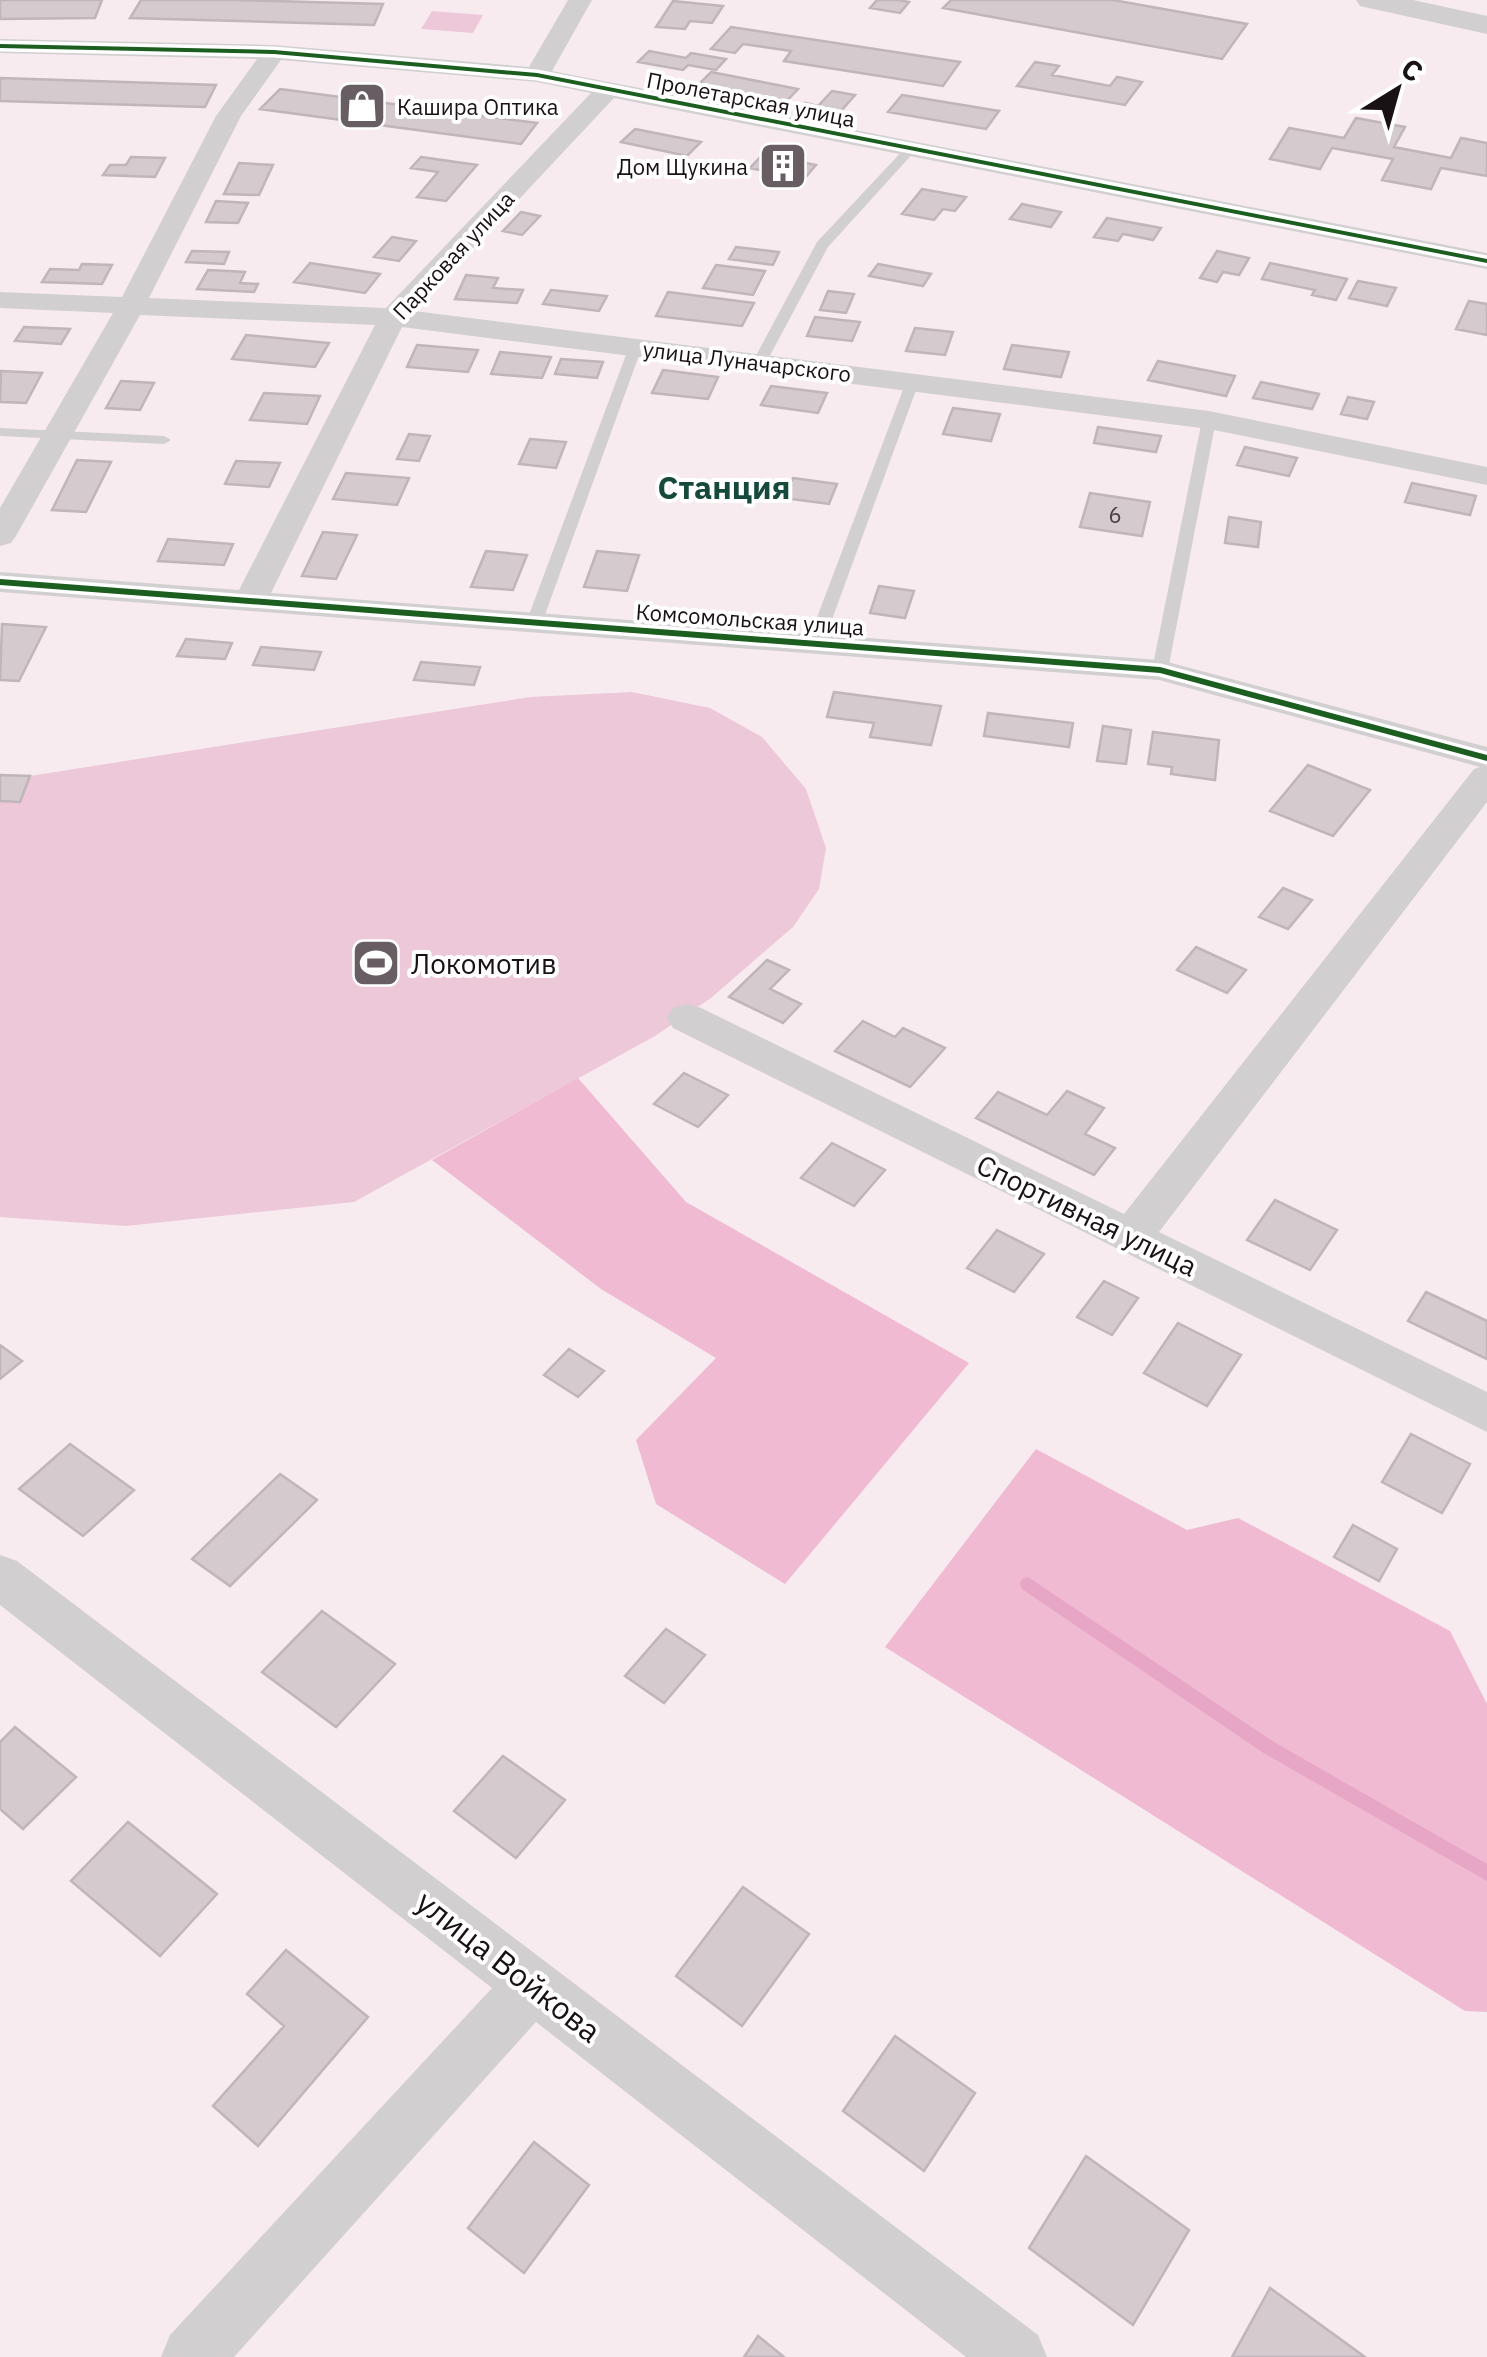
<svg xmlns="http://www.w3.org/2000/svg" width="1487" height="2357" viewBox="0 0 1487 2357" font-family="'IBM Plex Sans',sans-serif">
	<rect width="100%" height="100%" fill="#f7ebf0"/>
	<path fill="#edc8d8" d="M432 11 483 15 473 33 421 29Z
		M632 692 710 708 762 737 806 789 826 848 819 889 793 927 711 998 655 1036 354 1202 126 1226 0 1217V775L30 776 530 697Z"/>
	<path fill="#efbad2" d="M578 1078 686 1202 969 1363 785 1584 656 1504 636 1440 716 1358 601 1289 432 1160Z
		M1036 1449 1187 1530 1238 1518 1450 1631 1487 1704V2012L1465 2011 885 1647Z"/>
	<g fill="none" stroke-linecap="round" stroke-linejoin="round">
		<path fill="#e7a6c5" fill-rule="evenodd" d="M1028 1577 1274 1742 1487 1864V1881L1262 1752 1022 1589 1020 1584 1022 1579Z"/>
	</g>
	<path fill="#d5cbcf" stroke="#bfb5ba" stroke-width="2.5" d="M0 0H102L95 18 0 19Z
		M141 0H237L383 4 374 25 130 18Z
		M877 0H899L909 2 900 13 870 8Z
		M951 0H1113L1247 24 1222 59 943 8Z
		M673 1 723 6 712 23 690 21 685 29 656 27Z
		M731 27 960 62 943 86 784 61 791 51 743 44 735 53 711 49Z
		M649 51 686 58 691 53 726 59 716 70 688 65 683 70 638 62Z
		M1035 62 1059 66 1052 75 1110 86 1117 77 1142 82 1125 105 1017 86Z
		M711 72 798 89 781 107 693 90Z
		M0 78 216 85 205 107 0 101Z
		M280 89 537 123 521 144 260 109Z
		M832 91 855 95 834 119 798 112 805 103 818 106Z
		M902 95 999 111 986 129 888 112Z
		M1356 118 1405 127 1394 147 1451 158 1461 138 1487 143V176L1441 168 1431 189 1382 180 1393 159 1332 148 1320 169 1270 159 1289 128 1344 138Z
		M635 129 701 142 687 156 621 142Z
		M763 154 816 165 804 179 750 168Z
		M131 157 165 158 155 177 103 175 110 165H126Z
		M421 157 477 165 446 201 417 197 438 172 411 168Z
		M239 163 273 165 259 195 224 194Z
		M922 189 966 197 955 211 943 209 934 220 902 214Z
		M216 201 248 203 238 223 206 222Z
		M1022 204 1061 212 1051 227 1010 219Z
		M521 212 540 216 522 235 503 231Z
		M1107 218 1161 228 1153 240 1123 234 1118 241 1094 237Z
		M392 237 416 241 399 261 374 257Z
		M736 247 779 252 773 265 729 259Z
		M192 251 229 252 224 264 186 262Z
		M1217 251 1249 258 1239 275 1223 272 1217 282 1200 278Z
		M310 263 380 274 365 293 294 282Z
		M1270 263 1347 279 1336 300 1312 295 1315 290 1262 279Z
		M82 264 112 265 102 284 42 282 50 269 79 270Z
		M878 264 931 274 923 286 869 276Z
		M716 265 765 271 753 295 703 288Z
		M208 270 245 272 240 283 258 284 254 292 197 289Z
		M466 275 498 278 493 288 523 290 517 303 455 299Z
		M1358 281 1396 288 1387 306 1349 298Z
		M551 290 607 296 599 311 543 304Z
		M828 291 854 294 846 313 820 310Z
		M668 292 754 303 742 326 656 316Z
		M1469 301 1487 304V335L1456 329Z
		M815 317 860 322 852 341 807 336Z
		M24 327 70 329 61 344 15 341Z
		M915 328 953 332 945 355 906 351Z
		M246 335 329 343 315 367 232 359Z
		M417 345 478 350 468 372 407 367Z
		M1012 345 1069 352 1061 377 1004 369Z
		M500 352 551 357 542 378 491 374Z
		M561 359 603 362 597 378 555 374Z
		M1158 361 1235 376 1226 396 1148 380Z
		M663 370 718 377 708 399 652 393Z
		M1 371 42 373 26 403 0 402Z
		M121 381 154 383 140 410 106 408Z
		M1261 382 1319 394 1312 409 1253 398Z
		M771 386 827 393 818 413 761 405Z
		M264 393 320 396 307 424 250 420Z
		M1348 397 1374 402 1367 419 1341 414Z
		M953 408 1000 414 991 441 943 434Z
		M1098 427 1161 436 1156 452 1094 443Z
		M409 434 430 436 419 461 397 459Z
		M530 439 566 442 556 468 519 464Z
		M1245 447 1297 458 1289 476 1237 465Z
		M77 460 111 462 86 512 52 510Z
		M236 461 280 463 269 487 225 484Z
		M346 473 409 478 397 505 333 499Z
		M793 478 837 484 829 504 784 498Z
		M1412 483 1476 496 1470 515 1405 502Z
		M1090 493 1150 502 1142 536 1080 527Z
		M1229 517 1261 522 1258 547 1225 543Z
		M323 532 357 535 336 579 302 576Z
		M168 539 233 544 224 565 158 561Z
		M486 551 527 555 513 590 471 587Z
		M597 551 639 555 627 591 584 587Z
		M879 586 914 591 905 618 870 613Z
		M2 624 46 627 19 681 0 680Z
		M186 639 232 643 225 659 177 656Z
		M261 647 321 652 314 670 253 665Z
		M421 662 480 667 474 685 414 680Z
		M834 692 941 706 931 745 870 737 874 723 827 717Z
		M988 713 1073 723 1069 747 984 736Z
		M1103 726 1131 730 1126 764 1097 761Z
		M1153 732 1219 740 1215 780 1171 774 1172 767 1148 764Z
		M1308 765 1370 790 1333 836 1270 811Z
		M0 775 30 776 20 802 0 801Z
		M1283 888 1312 900 1288 929 1259 917Z
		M1196 947 1246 970 1227 993 1177 970Z
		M767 960 789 970 770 989 801 1004 783 1023 729 997Z
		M863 1021 895 1037 903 1028 945 1048 910 1087 835 1051Z
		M684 1073 728 1095 698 1127 654 1104Z
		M1067 1091 1104 1108 1085 1134 1115 1148 1094 1175 976 1118 998 1092 1047 1115Z
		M832 1143 885 1170 854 1206 801 1178Z
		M1275 1200 1337 1230 1310 1270 1247 1240Z
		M997 1230 1044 1254 1014 1292 967 1268Z
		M1104 1281 1138 1298 1112 1335 1077 1317Z
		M1426 1292 1487 1321V1359L1408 1321Z
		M1178 1323 1241 1355 1207 1406 1144 1373Z
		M0 1345 22 1361 0 1379Z
		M569 1349 604 1371 578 1397 544 1375Z
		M1411 1434 1470 1464 1442 1513 1382 1482Z
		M70 1444 134 1490 83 1536 19 1489Z
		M280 1474 317 1500 230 1586 192 1559Z
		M1353 1525 1397 1549 1379 1581 1334 1557Z
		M322 1611 395 1664 336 1727 262 1672Z
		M666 1629 705 1655 664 1703 625 1676Z
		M15 1727 76 1777 23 1829 0 1809V1742Z
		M503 1756 565 1800 516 1858 454 1811Z
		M128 1822 217 1894 160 1956 71 1881Z
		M743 1887 809 1934 742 2026 676 1976Z
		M286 1950 368 2017 258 2146 213 2106 284 2026 247 1994Z
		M895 2036 975 2093 924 2171 843 2111Z
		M534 2142 589 2185 524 2273 468 2228Z
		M1086 2156 1189 2230 1133 2325 1029 2248Z
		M1270 2288 1365 2357H1232Z
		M758 2336 784 2357H744Z"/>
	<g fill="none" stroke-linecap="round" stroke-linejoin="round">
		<path fill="#d2cfd1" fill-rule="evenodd" d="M906 147 916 150 828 247 766 363 754 366 752 363 817 242Z
			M630 344 642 347 542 623 534 628 528 626 526 623Z
			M907 379 919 382 823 644 815 649 809 647 807 644Z
			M1209 416 1216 420 1168 670 1160 675 1152 670 1202 420Z
			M0 428 164 436 171 440 164 444 0 436Z"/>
		<path fill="#d2cfd1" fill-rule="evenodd" d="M568 0H592L552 71 1487 253V269L614 98 414 311 1209 411 1487 467V485L1209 429 402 327 271 593 1160 660 1487 747V802L1159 1232 1487 1392V1432L673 1028 667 1018 673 1008 687 1004 701 1008 1124 1214 1474 769 1480 767 1159 680 0 592V572L239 590 375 325 140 315 16 536 11 543 0 546V508L113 313 0 308V292L122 297 216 116 257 59 0 53V39L274 45 529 67ZM281 60 537 82 591 93 386 308 149 298 241 116Z
			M0 1555 17 1561 1038 2335 1047 2357H966L536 2022 234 2357H161L170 2335 492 1988 0 1605Z"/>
		<path fill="#d2cfd1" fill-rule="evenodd" d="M1356 0H1413L1487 16V34L1360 6Z"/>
		<g stroke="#fff" stroke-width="7">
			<path id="cycleway" d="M0 44 274 50 537 73 1487 259V263L537 77 274 54 0 48Z
				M0 579 1160 667 1487 755V761L1160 673 0 585Z"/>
		</g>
		<use href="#cycleway" fill="#1b5e20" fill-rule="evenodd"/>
	</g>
	<defs>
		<g id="shop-square" transform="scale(2.5)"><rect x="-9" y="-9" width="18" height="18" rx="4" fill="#675d62" stroke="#fff"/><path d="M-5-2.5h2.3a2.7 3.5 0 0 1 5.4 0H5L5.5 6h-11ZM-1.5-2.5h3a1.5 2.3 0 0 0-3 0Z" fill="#fff"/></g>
		<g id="building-square" transform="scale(2.5)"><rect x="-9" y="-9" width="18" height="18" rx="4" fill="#675d62" stroke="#fff"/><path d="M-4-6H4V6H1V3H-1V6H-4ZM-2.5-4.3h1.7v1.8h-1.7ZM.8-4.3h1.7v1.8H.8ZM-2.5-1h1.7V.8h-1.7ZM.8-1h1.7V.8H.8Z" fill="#fff"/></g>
		<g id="stadium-square" transform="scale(2.5)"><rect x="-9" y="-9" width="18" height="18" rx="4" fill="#675d62" stroke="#fff"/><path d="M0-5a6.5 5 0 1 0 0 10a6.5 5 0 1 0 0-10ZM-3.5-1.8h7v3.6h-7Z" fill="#fff"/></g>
	</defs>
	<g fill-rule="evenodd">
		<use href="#shop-square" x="362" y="106"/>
		<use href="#building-square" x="783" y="166"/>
		<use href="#stadium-square" x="376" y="963"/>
	</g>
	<g text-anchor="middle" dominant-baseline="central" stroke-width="8" stroke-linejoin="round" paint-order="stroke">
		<g font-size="22" fill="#1a1115" stroke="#fff">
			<text transform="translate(751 99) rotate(11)">Пролетарская улица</text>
			<text transform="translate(453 255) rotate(-47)">Парковая улица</text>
			<text transform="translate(747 361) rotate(7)">улица Луначарского</text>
			<text transform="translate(750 619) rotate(4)">Комсомольская улица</text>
		</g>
		<g font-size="22" fill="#1a1115" stroke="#fff" text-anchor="start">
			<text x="397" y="106">Кашира Оптика</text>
			<text x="748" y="166" text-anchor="end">Дом Щукина</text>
		</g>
		<g font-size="22" fill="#494044">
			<text x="1115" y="514">6</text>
		</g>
		<g font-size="28" fill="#1a1115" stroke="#fff" text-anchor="start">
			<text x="411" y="963">Локомотив</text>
		</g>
		<g font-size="28" fill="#1a1115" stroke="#fff">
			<text transform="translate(1087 1215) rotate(26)">Спортивная улица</text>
		</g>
		<g font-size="32" font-weight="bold" fill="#15493b" stroke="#fff">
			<text x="724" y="487">Станция</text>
		</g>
		<g font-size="32" fill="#1a1115" stroke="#fff">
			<text transform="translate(509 1966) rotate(38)">улица Войкова</text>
		</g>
	</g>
	<g transform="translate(1397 90) rotate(37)" stroke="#ffffff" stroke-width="8" paint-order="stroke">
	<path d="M0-8L18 38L0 25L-18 38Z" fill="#1a1115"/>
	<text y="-15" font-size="28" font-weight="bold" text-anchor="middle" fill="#1a1115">С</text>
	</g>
</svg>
